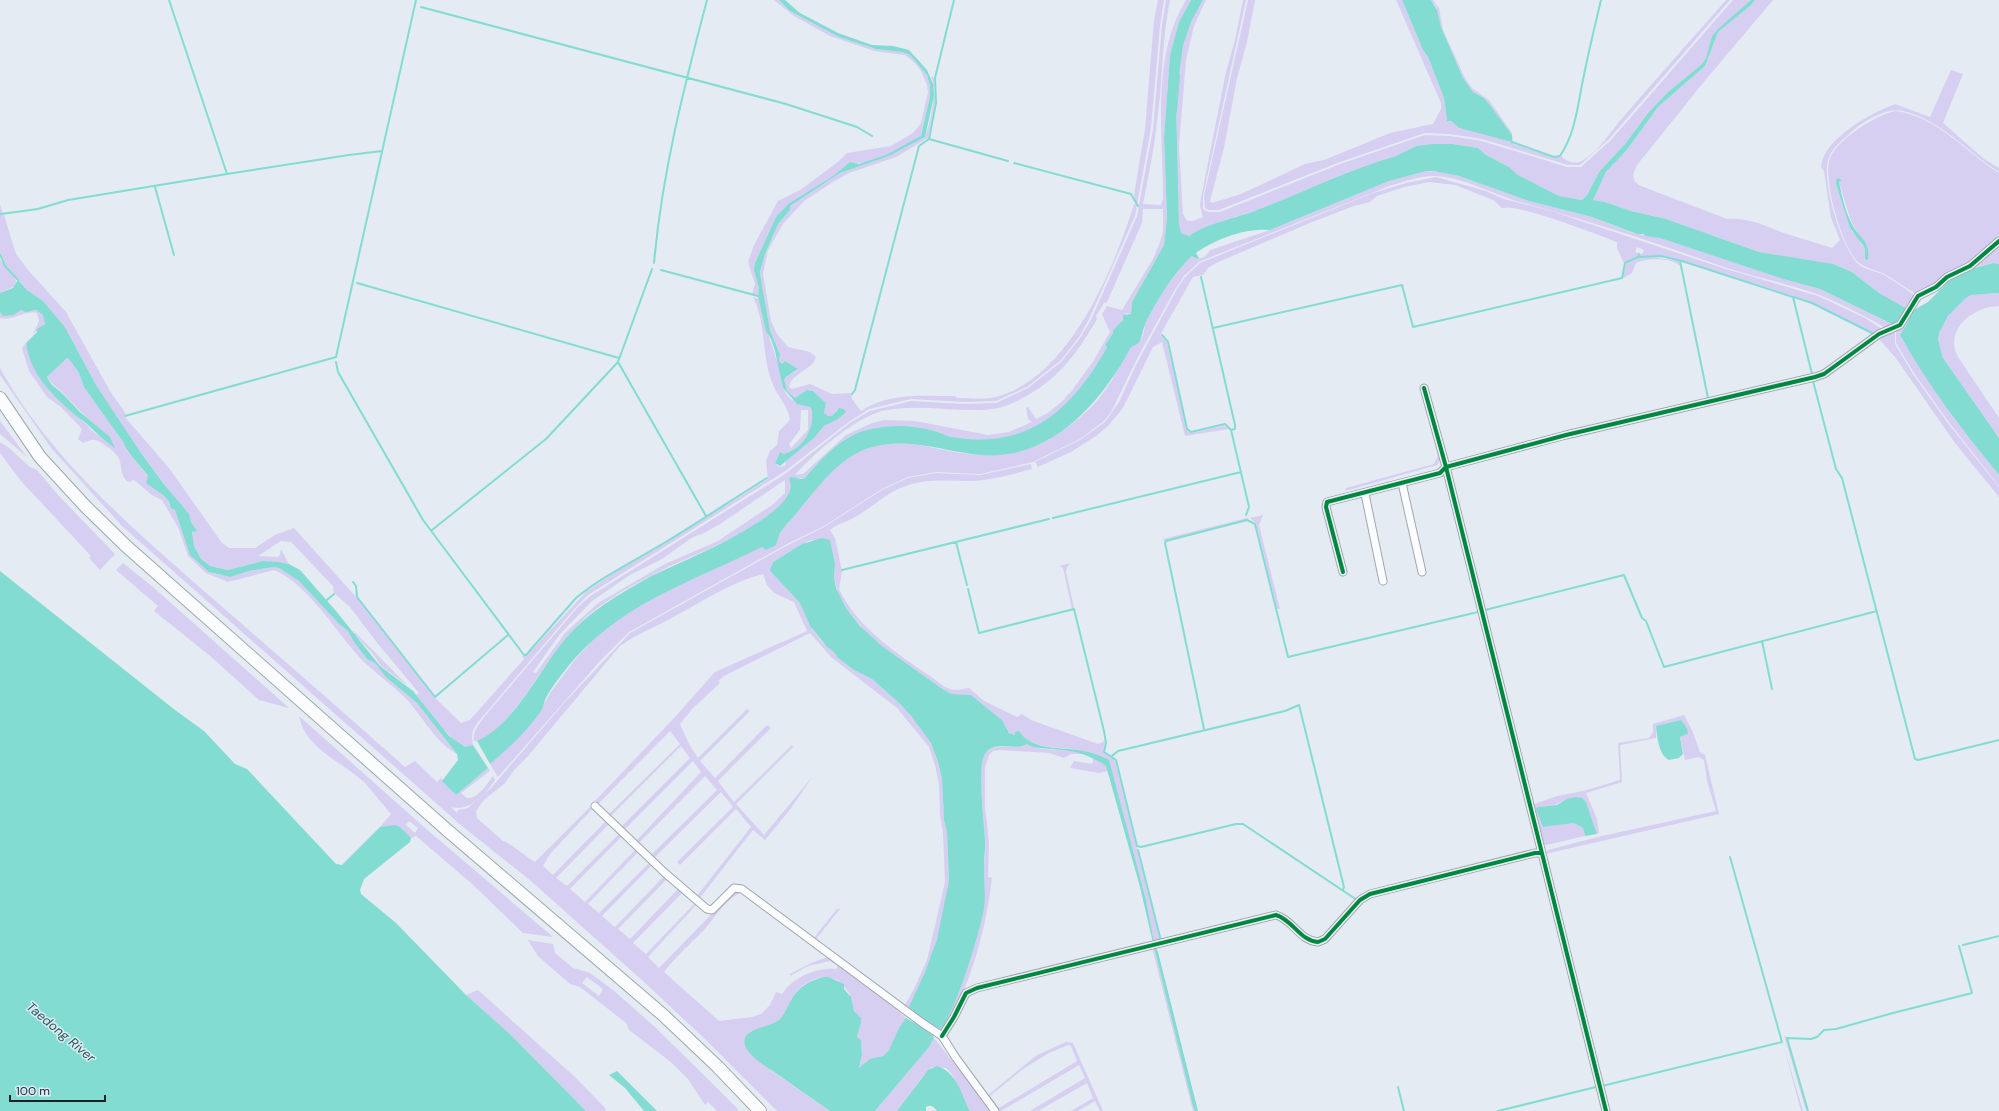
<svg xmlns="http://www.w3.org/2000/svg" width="1999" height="1111" viewBox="0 0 1999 1111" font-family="'DM Sans',sans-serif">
	<rect width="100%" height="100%" fill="#e4ebf2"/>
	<path fill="#d6cff1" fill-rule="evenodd" d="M774 0H779L790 11 839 37 876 49 902 52 910 55 927 75 931 91 921 136C906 147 867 168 850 162L833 176 788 204 776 217 755 263C754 274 760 282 759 293L756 295 752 294 755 284 748 262 754 245 778 201 800 190 838 162 847 153 891 146 913 133 921 123 928 92 927 85 921 71 915 63 905 55 874 51 830 36 794 16Z
		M1158 0H1164L1160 25 1151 128 1135 216 1089 319 1079 337 1061 360 1027 387 996 401 964 402 911 399 869 409 850 421 784 472 588 595 576 607 484 715C475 726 470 730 473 745L467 748C450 743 429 709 416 695L419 693 378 644 350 607 334 593 333 586 291 542 281 541 258 556 278 557 280 555 281 549 289 564 263 561 228 570 210 566 201 559 192 542 193 525 173 495 141 453 96 385 65 327 43 301 27 290 5 264 0 251V205L3 213 0 214 4 215 16 254 28 270 66 312 110 391 126 414 124 416 169 468 222 543 229 548H255L275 535 294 528 356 597 435 698 461 723 470 720 524 659 522 656 527 655 586 592 630 562 664 544 768 479 766 461 770 451 777 445 779 431 790 420C788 406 779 398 774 387 761 359 767 325 753 297L760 299C763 323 772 344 779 367 781 375 781 385 785 392 792 403 799 403 810 407 813 411 812 415 812 420 810 436 800 449 784 454L780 452 775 463 779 467 785 466 786 461 790 457 814 438 824 426 842 415 837 409 832 416H828L824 413 826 403 813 391 807 390 795 398 787 391 783 380 786 377 798 370 785 361 782 365 779 361 780 355 770 330 761 280 760 272 765 254 778 224 790 210V206L840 173 889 156 925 137C931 120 937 93 931 76L934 78 935 103 928 138 896 157 849 173 833 182 804 201 783 224 768 250 763 274 771 321 777 334 788 347 810 352 816 357C813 370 791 373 789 387L792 389 810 384 832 394 851 393 852 399 861 411C890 392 922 396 955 396L957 398C970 398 984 400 996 397 1069 378 1114 269 1134 204L1137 205 1134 195 1145 129 1154 20ZM801 410H808V430L791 448 789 444 800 430Z
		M1166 0H1170C1162 37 1163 76 1158 113 1155 144 1149 174 1143 204L1161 205 1163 199C1163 136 1151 56 1186 0H1191L1179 22 1170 55 1164 138 1167 217 1164 245 1132 302 1131 314 1126 313 1120 324 1113 330V333L1105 345 1107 347C1072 410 1029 450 953 437 947 436 941 433 935 431 912 425 887 424 863 431 840 438 820 460 805 478L790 479C807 512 687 558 666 568 652 575 637 583 623 591 607 601 590 612 577 626 566 638 557 651 547 664 535 680 495 745 474 741 472 731 480 723 485 716L577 608 589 597 785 474 851 422 870 411 911 401 964 404 996 403 1028 388 1062 361 1080 338 1091 320 1137 216 1153 129 1162 25ZM1143 209H1163V232L1160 242 1153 259 1122 310 1107 306 1102 314 1110 332 1094 360 1071 392 1065 397V399L1048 413 1036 419 1028 407 1026 408 1028 419 1032 422 1009 432 988 435 915 421 884 420 872 423 846 435 803 474 795 475C813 454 855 418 882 411 914 404 948 411 981 410 995 410 1007 406 1019 400 1057 381 1076 355 1097 319L1096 316 1104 303 1107 302 1142 223ZM785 480V493L772 505 718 541 665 564 598 603 565 633 536 673 533 672 560 634 592 601 630 575 662 559 693 537 704 533 720 524Z
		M1203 0H1206L1194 26 1186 60 1179 146 1183 214 1187 221H1193L1203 217 1200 206 1201 198 1226 72 1235 40 1243 0H1246L1203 196V209L1208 212H1220L1340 164 1425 135 1450 136 1482 141 1567 167H1581L1611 140 1733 0H1751L1712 36 1706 58 1702 64 1667 93 1648 113 1625 144 1599 172 1587 195 1582 200 1559 196 1551 192 1518 175 1509 167 1486 155 1478 148 1453 144H1432L1416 146 1396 156C1348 170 1304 192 1257 210 1239 217 1204 224 1189 236L1181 233 1179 223 1176 98 1183 46 1191 22Z
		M1248 0H1255L1247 42 1237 78 1224 148 1210 201 1212 203 1241 194 1305 164 1324 160 1390 133 1433 124 1441 109V103L1396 0H1402L1423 50 1428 57 1444 98 1447 121H1451L1459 128 1512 141V135L1490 105 1484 98 1473 92 1463 78 1441 27 1436 7 1431 0H1433L1439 8 1443 30 1465 78 1472 88 1489 100 1512 133 1513 144 1554 157 1561 156C1567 162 1576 165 1583 160 1600 151 1612 129 1625 115 1658 76 1693 38 1726 0H1730L1609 139 1580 165H1568L1482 139 1450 134 1425 133 1340 162 1219 210H1208L1205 208 1204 196Z
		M1755 0H1773L1703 83 1637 165C1632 175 1631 181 1641 186L1727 219C1750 217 1767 227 1787 234 1802 239 1817 243 1832 248L1840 240 1831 218 1824 171 1821 167C1823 139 1871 113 1895 104L1930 117 1951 70 1963 74 1943 123 1984 159 1999 168V172C1966 151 1941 120 1903 111 1886 107 1863 122 1851 132 1844 139 1833 147 1829 157 1820 179 1841 245 1857 263 1862 269 1876 271 1884 275 1894 281 1905 288 1914 295L1906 309 1879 293 1852 272 1837 266 1759 252 1666 219 1631 211 1605 202 1593 200 1606 172 1626 151 1658 107 1705 66 1718 32 1750 6Z
		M1896 111C1938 117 1965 152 1999 173V239C1982 253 1935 292 1914 293 1905 287 1895 280 1886 275 1878 270 1864 268 1858 262 1842 247 1822 178 1830 158 1838 139 1877 114 1896 111ZM1841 178V180L1839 182 1850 218 1868 254 1865 259V248L1861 244 1858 237 1852 232 1836 184Z
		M1427 171 1443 172 1459 176 1529 201 1592 217 1633 233 1660 238 1783 279 1820 289 1885 321 1902 320 1887 329C1866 316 1843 305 1820 295 1790 284 1758 278 1727 268 1659 244 1589 221 1520 202 1492 194 1465 178 1436 176 1422 175 1406 181 1392 185L1206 259 1199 262 1184 276 1176 288 1141 351 1111 412 1104 421 1080 439 1033 462 980 474 936 472 908 477 882 489 824 526 787 544 629 632 601 660 498 777 490 764 508 748 540 712 550 693 577 657 602 631 639 606 677 586 762 547 776 545 780 533 786 525C804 506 830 468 852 455 897 430 933 452 979 455 1003 457 1027 451 1048 440 1072 426 1096 406 1110 383 1117 372 1122 356 1131 346 1134 344 1139 342 1141 339 1144 335 1144 327 1146 322 1159 297 1172 275 1192 256L1197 259 1205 257 1210 250 1270 230 1389 181Z
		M1436 177 1486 191 1504 199 1551 211 1726 269 1818 296 1865 318 1885 331 1875 334 1807 300 1682 261 1661 256 1638 257 1639 254H1642L1644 250 1637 247 1635 252 1638 253 1637 257 1624 263 1617 248V242C1598 235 1518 203 1502 208L1493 200 1455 185 1429 182 1404 187 1377 196 1370 202 1354 206 1312 222 1216 263 1208 268 1203 275 1193 277 1160 335 1167 343 1188 432 1191 433 1224 426 1229 429 1185 436 1162 342 1153 347 1123 408 1108 426 1096 436 1071 452 1038 467 1035 462 1080 440 1105 422 1119 402 1136 365 1177 289 1185 277 1200 263 1373 193 1406 183Z
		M1999 246V264L1992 263 1968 270Z
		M1652 257 1679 261 1680 266C1670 257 1647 258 1636 263L1632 273 1622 279 1626 264 1638 258Z
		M0 258C3 269 15 273 17 285L0 293Z
		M1999 293V306C1974 306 1943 330 1958 357L1999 418V438L1943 358 1938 339 1940 331 1948 316 1966 298 1971 295Z
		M21 310C31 314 45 303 45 324L33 334 39 321 37 313C24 310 12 322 0 318V312L3 316Z
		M1907 319V324L1900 335C1929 385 1962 430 1999 475V486L1948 421 1914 373 1896 343V330Z
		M1895 331V344L1913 374 1947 422 1999 487V497L1955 443 1895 357 1877 337Z
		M26 343C31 378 59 402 85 423 88 425 89 428 91 430 97 435 103 437 108 443L110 437C93 424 79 410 64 394 58 388 52 385 47 377L67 358 69 359 79 373 84 387 123 442C128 455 140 465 148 477L146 483 154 487 168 500 169 505 175 510 189 551 212 573 230 577 249 571 273 567 279 568 299 581 339 624 347 630 354 642 367 659 375 663 390 680 417 703 457 754C437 743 425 721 410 703 397 688 380 677 365 663 338 636 310 585 274 570L228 582 206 573 188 556 178 527 162 500 152 495 134 480 129 482C119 477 123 465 118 457 114 451 109 448 103 444 95 438 92 439 83 443L78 439 82 429 61 407 47 397 29 371 22 348Z
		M0 368C49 457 130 526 205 592 272 650 339 708 405 767L415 761 437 782 441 778 456 795 488 768 490 771 461 793 467 798C478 799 487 784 493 776L495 780C486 794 470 812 451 807L457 813 458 810 468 808 491 788 565 702 630 633 788 545 824 527 882 490 908 478 936 473 980 475 1031 464 1032 469C1013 474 993 480 972 481 950 481 928 478 906 486 887 492 874 506 857 516 848 522 838 523 830 530L835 538 842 571 839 589C857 627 896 653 930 676 936 680 943 687 950 689 956 691 963 689 969 688L984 701 1017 717 1022 714 1031 720 1098 744 1105 741 1103 752 1111 756 1115 761 1160 941 1154 942 1146 900 1109 763C1099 757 1089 752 1077 750 1058 746 1036 750 1021 735H1013L1007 731 1002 720 971 695 952 694 944 690 882 646 865 631 846 608 838 593 834 578 835 564 832 559 831 543 812 540 808 541 773 562 771 570 772 573 800 603 810 626 822 642 833 651 838 658 854 670 872 679 898 702 918 724 931 743 936 756 942 779 944 820 947 832 949 881 942 922 932 954 918 989 944 1025C956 1002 963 978 971 954 975 939 981 925 983 910 986 895 984 880 984 865 985 856 986 847 985 838 984 822 977 764 985 754 996 740 1014 752 1027 744 1045 753 1066 747 1085 754H1071L1064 758 1049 753 1000 750 993 751 989 755 985 767V806L989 842 988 877 992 878C986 929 971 987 943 1030H939L932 1027 813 939 837 909H840L816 939 905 1005 914 989 927 960 945 882 943 833 940 815 939 785 935 765 929 747 897 708 831 657 810 633 724 676 718 681 720 683 692 709 680 724 689 744 698 758 747 709 750 711 700 761 715 778 767 725 771 728 718 781 734 802 792 745 793 747 736 804 764 835 813 776 789 811 765 840 753 830 699 899 696 897 751 827 736 809 680 865 677 862 733 807 721 792 653 859 650 856 717 790 705 776 637 845 635 842 701 772 693 761 623 831 620 828 690 758 681 746 610 817 608 815 680 744 670 731 598 804 595 801 674 718 715 672 807 631 794 602 774 593 767 585 763 574C731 582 705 600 677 615 658 626 638 633 620 646L528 756 514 770 505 783 484 800 476 811 477 818 503 841C509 842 528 858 535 862L592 805 594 807 550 854 543 866 553 875 607 820 610 823 556 878 567 886 620 833 623 835 570 889 585 902 636 849 639 851 588 904 599 913 650 862 653 864 602 916 615 927 665 875 668 878 618 929 630 939 679 888 683 892 633 943 646 954 695 903 697 904 648 957 659 968 733 892H743C726 898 715 918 703 931 689 945 676 956 664 972L719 1021 752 1017 761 1014 770 1005 776 992 782 994C793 977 817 967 836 969L838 966 830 961 808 966 790 976V974L811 963 831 956 898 1008 897 1010 906 1018C899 1028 895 1042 888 1051 881 1059 868 1063 859 1069L862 1055 861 1040 857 1038 861 1023C859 1019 856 1015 854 1010 851 1005 852 998 849 993 847 990 842 983 839 981 824 972 804 980 794 995 789 1002 787 1012 781 1018 772 1027 761 1029 750 1032L770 1070 830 1111H777L706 1040 643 981 531 881 462 826 122 526 52 449 0 375Z
		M0 421 27 457 0 434Z
		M1430 424H1431L1441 459 1437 465 1345 491 1346 488 1434 464 1438 456Z
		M0 442 8 447 30 467 37 470 58 495 115 554 100 570 89 558 91 556 21 481 0 453Z
		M1263 515 1259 525 1280 609H1277L1256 523 1250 518Z
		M1247 518 1249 519 1164 541 1163 539Z
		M123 563 153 587 289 708 259 700 209 655 154 611 158 606 116 570Z
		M1071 563 1067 567 1066 572 1074 608 1072 609 1063 568 1059 566Z
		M353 630 408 686 381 666 373 654 355 635Z
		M1684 715 1692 730 1700 752 1705 755 1719 814 1545 854 1548 850 1602 836 1716 811 1707 781 1704 760 1699 757 1685 760 1680 737 1688 734 1656 726V738L1620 745 1622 782 1586 793 1597 819 1599 833 1597 834 1586 802C1565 793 1563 807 1543 806V827L1574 823 1583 828 1585 836 1546 845 1542 843 1532 805 1557 796 1583 791 1620 780 1618 743 1649 738 1653 732V724Z
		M299 716 424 827 553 937 523 933 471 883 416 836 411 838 397 826 380 827 391 814C382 804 374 793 365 783 343 762 305 749 299 716ZM409 821 418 828 415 833 406 825Z
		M1093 757 1106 766 1108 771 1099 773 1070 768 1074 761 1091 764 1093 762Z
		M528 940 553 944 555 953 573 968 590 973 613 990 656 1028 737 1108 738 1111H717L708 1102 705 1105 688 1079 672 1063 629 1030 626 1023 580 987 570 984 538 956ZM587 977 603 989 599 996 582 983Z
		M1152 947H1154L1195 1111H1193Z
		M478 990 575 1077 606 1109 605 1111H586L511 1035 466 995Z
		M1784 1035 1787 1038 1807 1111H1806Z
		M934 1038 992 1111H970L952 1074 946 1068 932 1067 923 1076 897 1111H875L929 1047Z
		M1066 1042 1073 1043 1103 1111H1100L1095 1101 1078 1111H1071L1093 1098 1087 1083 1038 1111H1030L1085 1078 1079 1065 1001 1111H998L987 1096 1037 1055ZM1068 1045 1071 1046 1077 1061 999 1108 990 1096 1023 1069 1049 1053Z
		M1783 1043 1803 1111H1801Z"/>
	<path fill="#82dcd2" d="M779 0H785L800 13 838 33 872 45 893 46 909 50 927 70 933 84 934 96 925 137 889 156 840 173 790 206V210L778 224 765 254 760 272 761 280 770 330 780 355 779 361 782 364 785 361 798 369 786 377 784 380 787 391 795 398 807 390 813 391 826 403 824 413 828 416H832L839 408 844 409 846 412 838 419 824 426 814 438 780 466 775 463 780 452 784 454C800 449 810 436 812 420 812 415 813 411 810 407L797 404 783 388 775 351 771 339 766 331 758 296 759 288 754 270 755 263 776 217 788 204 833 176 850 162 859 164 886 155 921 136 930 96V86L927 75 910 55 902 52 876 49 839 37 790 11Z
		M1191 0H1203L1191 22 1183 46 1176 98 1179 223 1181 233 1189 236C1206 223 1238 218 1257 210 1304 192 1348 170 1396 156L1416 146 1432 144H1453L1478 148 1486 155 1509 167 1518 175 1551 192 1559 196 1582 200 1587 195 1599 172 1625 144 1648 113 1667 93 1702 64 1706 58 1712 36 1718 29 1751 0H1755L1750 6 1718 32 1705 66 1658 107 1626 151 1606 172 1593 200 1605 202 1631 211 1666 219 1759 252 1833 264 1852 272 1879 293 1907 309 1894 325 1820 289 1783 279 1660 238 1646 236 1643 234H1637L1592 217 1529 201 1459 176 1434 171H1427L1389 181 1270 230C1244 228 1216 239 1196 253L1199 258 1197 259 1192 256C1172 275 1159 297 1146 322 1143 329 1142 336 1139 343L1131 347C1097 410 1043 468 965 453 929 447 896 436 861 451 831 464 808 502 786 525L780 533 776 545 766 550 762 547C696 580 629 600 577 656 568 666 551 687 545 700 544 704 543 707 541 711 528 730 508 749 490 764L477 741C513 726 539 671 563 642 586 613 616 596 648 578 669 566 808 513 789 479L791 477 801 479 805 478C820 460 840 438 863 431 887 424 912 425 935 431 941 433 947 436 952 437 1028 450 1072 410 1107 347L1105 345 1113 333V330L1123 320V315L1131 314 1132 302 1164 245 1167 217 1164 138 1170 55 1179 22Z
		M1402 0H1431L1437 10 1441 27 1463 78 1473 92 1484 98 1490 105 1512 135V142L1459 128 1451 121H1447L1444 98 1428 57 1423 50Z
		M1838 178 1842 180 1839 182C1842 196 1845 211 1852 224 1860 240 1870 239 1868 260L1865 259V248L1850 228 1836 184V180Z
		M1993 263 1999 264V293L1971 295 1966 298 1948 316 1940 331 1938 339 1943 358 1999 438V475C1962 430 1928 385 1900 335L1907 324 1910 312 1928 302 1951 279 1968 270Z
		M18 280 27 290 43 301 65 327 96 385 141 453 164 484 189 514 191 522 197 531 192 532 194 546 201 559 210 566 228 570 263 561 278 562 289 564 300 570 336 611 380 666 413 691 449 736 465 747 473 745 488 768 456 795 442 781 458 760 457 754 417 703 386 677 375 663 367 659 354 642 347 630 339 624 299 581 279 568 273 567 249 571 230 577 209 572 190 555 175 510 171 508 168 500 163 495 146 483 148 476C140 465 128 454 123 442L84 387 79 373 69 359 67 358 47 377 51 384 63 394 80 412 110 437 115 448C105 441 95 432 87 424 84 421 78 418 75 415 52 395 30 374 26 343L37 332V329L45 324 43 315 36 310 26 312 21 310 13 315 3 316 0 312V293L13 288Z
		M822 538 830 540 835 564 834 578 836 588 846 608 860 626 882 646 944 690 952 694 971 695 1002 720 1009 733 1015 735V732L1019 731C1031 750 1057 747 1077 750 1087 751 1100 755 1109 760L1146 900 1154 942 1153 943 1140 887 1106 766C1080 748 1063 751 1033 747L1027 744C1014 752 995 739 985 754 977 765 984 822 985 838 986 847 984 856 984 865 984 880 986 893 984 908 981 929 955 1014 941 1028 930 1030 916 1015 909 1007L925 972 937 939 949 881 947 832 944 820 942 779 938 762 931 743 912 717 898 702 872 679 854 670 838 658 833 651 828 648 810 626 800 603 772 573 770 570 773 562 786 554 802 544Z
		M0 571 175 710 204 731 235 764 247 769 336 864 342 865 380 827 395 825 400 827 411 838 410 842 364 879 360 890 361 894 396 923 466 995 511 1035 586 1111H0Z
		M1681 720 1687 728 1688 734 1680 737 1683 754 1679 758 1669 760C1659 755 1657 737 1656 726Z
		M1575 797 1582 798 1586 802 1597 834 1585 836 1583 828 1574 823 1543 827 1536 809 1538 807 1557 805 1567 799Z
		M1154 947H1156L1158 952 1198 1111H1195L1193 1106Z
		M823 977H829L844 984V989L851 997 854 1011 861 1018V1023L857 1037 861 1040 862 1055 859 1068 870 1059 883 1056 889 1050 899 1028 906 1018 932 1033 934 1038 929 1047 875 1111H830L758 1061C752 1055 742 1048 745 1038 749 1028 770 1027 779 1020 784 1015 786 1010 789 1004 797 988 806 982 823 977Z
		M937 1066C957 1072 961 1094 970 1111H937C934 1107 931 1104 926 1107V1111H897L928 1070Z
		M617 1071 657 1111H644L625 1088 609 1075Z"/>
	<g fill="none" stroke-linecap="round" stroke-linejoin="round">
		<path stroke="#82dcd2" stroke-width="2" d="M169 0 227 174
			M954 0 935 78 936 103 929 139 1008 161
			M421 7 786 104 857 127 872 136
			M1176 112 1179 75
			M1512 142 1554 157 1560 156C1576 133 1578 102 1584 75 1589 50 1595 25 1601 0
			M1014 163 1131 194 1138 206
			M155 187 174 255
			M1 214 38 209 68 200 227 174 349 155 382 151
			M0 254 5 266 18 280
			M1639 254 1638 257 1661 256 1682 261 1793 297 1812 374
			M1680 261 1708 398
			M654 263C662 173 684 87 707 0
			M661 270 758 296
			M1201 277 1235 425V429L1231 430
			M357 283 619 358
			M1794 297 1812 303 1874 334
			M1213 328 1402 285 1413 327 1622 278 1625 263 1638 257
			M1162 335 1168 342 1187 429 1191 432 1225 424 1231 430 1249 507 1246 515
			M336 362 338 372 423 520 524 655H526L576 598C603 576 634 561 664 543 699 522 733 499 767 478
			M618 362 706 516
			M1813 381 1836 469 1842 478 1915 759 1918 760 1999 740
			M852 394 855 390 919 146 929 139
			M125 416 336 357 416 0
			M1053 518 1241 472
			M432 530 546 439 618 362 652 269
			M956 542 967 585
			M842 570 1049 519
			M353 582 356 586 357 597 435 697 508 635
			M968 589 979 633 1074 609 1104 731 1106 743 1104 752 1116 760 1137 846 1141 847 1236 824H1243L1357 900
			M327 600 334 594
			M1485 610 1624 575 1642 618 1646 621 1664 667 1877 611
			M1762 641 1772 689
			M1204 729 1165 543 1166 541 1247 520 1255 524 1288 657 1478 612
			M1112 756 1118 751 1285 711 1299 705 1344 887 1343 890
			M1138 850 1161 941
			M1963 945 1999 936
			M1602 1086 1782 1042 1730 857
			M1398 1087 1404 1111
			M1498 1111 1596 1087
			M1808 1111 1787 1038 1811 1039 1817 1037 1824 1030 1836 1029 1893 1013 1972 993 1959 946"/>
		<g stroke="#a1a7ac" stroke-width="9">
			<path id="street" d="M1424 388 1446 467 1606 1111
				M1402 483 1422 572
				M1365 494 1383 581
				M1343 572 1326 507 1327 502 1440 473 1446 467 1566 435 1815 377 1824 374 1879 334 1900 325 1918 296 1936 287 1947 277 1970 266 1999 241
				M595 806 665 873 707 909 712 910 734 888 742 889 921 1022 942 1036 956 1058 995 1111
				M942 1036 954 1017 966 993 977 988 1276 915C1293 920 1300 941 1318 942L1325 939 1360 900 1370 894 1535 853H1541"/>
		</g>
		<g stroke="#a1a7ac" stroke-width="14">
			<path id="highway" d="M0 398 40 457 86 507 126 546 447 830 662 1014 718 1067 760 1111"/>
		</g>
		<use href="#street" stroke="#fbfcfd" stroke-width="7"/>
		<use href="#highway" stroke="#fbfcfd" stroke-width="12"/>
		<g stroke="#deecf8" stroke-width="6">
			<path id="cycleway" d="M1424 388 1446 467 1606 1111
				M1343 572 1326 507 1327 502 1440 473 1446 467 1566 435 1815 377 1824 374 1879 334 1900 325 1918 296 1936 287 1947 277 1970 266 1999 241
				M942 1036 954 1017 966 993 977 988 1276 915C1293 920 1300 941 1318 942L1325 939 1360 900 1370 894 1535 853H1541"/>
		</g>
		<use href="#cycleway" stroke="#00873e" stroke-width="4"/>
	</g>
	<g text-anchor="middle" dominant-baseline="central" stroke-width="3" stroke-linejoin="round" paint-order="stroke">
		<g font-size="13" font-style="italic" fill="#265a53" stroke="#deecf8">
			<text transform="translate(61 1032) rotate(40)">Taedong River</text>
		</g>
	</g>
	<path d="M10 1095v6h95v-6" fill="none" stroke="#1c2125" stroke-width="2"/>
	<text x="16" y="1095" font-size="12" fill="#1c2125" stroke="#deecf8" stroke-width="3" paint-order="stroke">100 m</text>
</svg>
